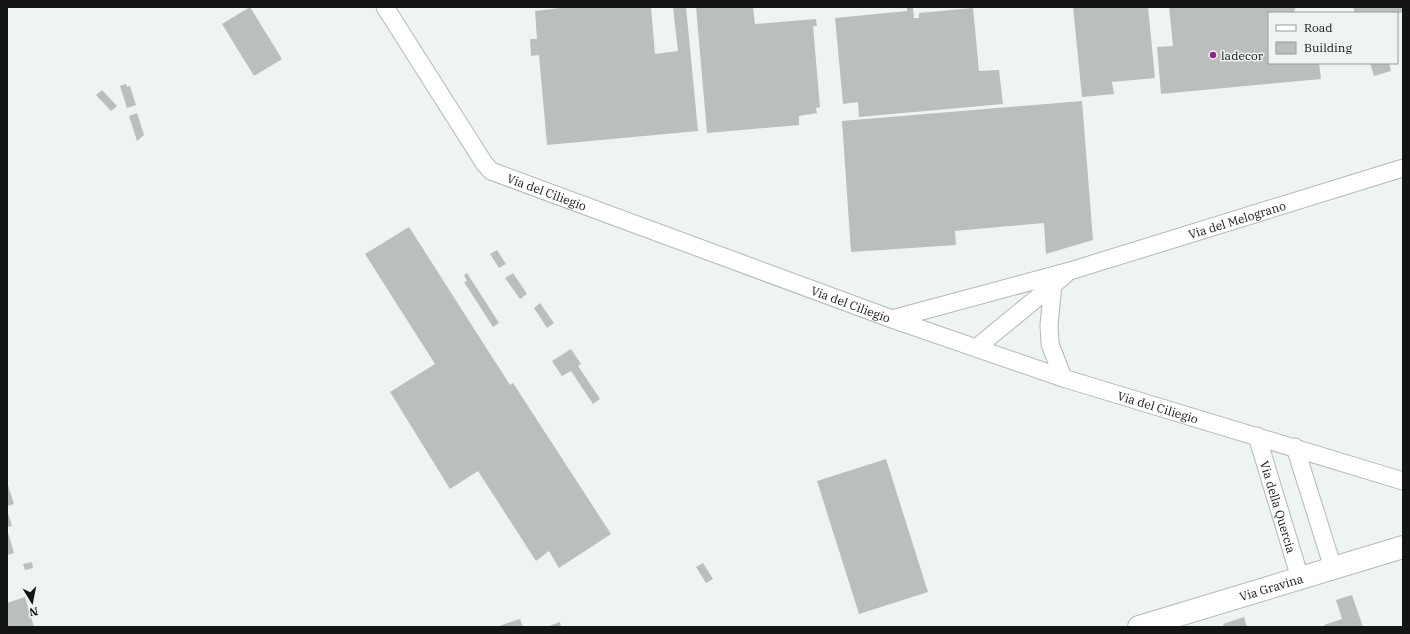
<svg xmlns="http://www.w3.org/2000/svg" width="1410" height="634" viewBox="0 0 1410 634" font-family="'IBM Plex Serif',serif">
	<rect width="100%" height="100%" fill="#eef4f2"/>
	<path fill="#babfbe" d="M250 7 282 59 254 76 222 24Z
		M569 7H651L655 54 678 51 673 7H686L698 131 547 145 539 55 531 56 530 39H537L535 11Z
		M696 7H753L755 24 816 19 817 26H813L820 107 816 108 817 113 799 116V125L707 133Z
		M907 7H913L914 18H919V13L973 8 979 71 999 70 1003 104 859 117 858 102 843 104 835 18 907 11Z
		M1073 7H1148L1155 78 1112 82 1114 94 1082 97Z
		M1169 7H1296L1293 13H1269V63H1319L1321 79 1161 94 1157 47 1173 46Z
		M1353 7H1403V12L1397 14 1355 13Z
		M1370 63H1389L1391 71 1374 76Z
		M126 84 127 87 130 86 136 105 127 108 120 86Z
		M102 90 117 106 111 111 96 95Z
		M1082 101 1093 240 1046 254 1044 223 955 231 956 245 851 252 842 121Z
		M137 113 144 135 137 141 129 116Z
		M409 227 510 385 513 383 611 534 559 568 549 551 536 561 478 471 450 489 390 392 435 364 365 254Z
		M497 250 506 264 499 268 490 254Z
		M467 273 499 323 493 327 464 282 467 281 464 275Z
		M513 273 527 294 520 299 505 278Z
		M540 303 554 323 547 328 534 308Z
		M571 349 581 364 578 366 600 399 593 404 571 371 562 376 552 361Z
		M886 459 928 592 859 614 817 481Z
		M7 482 14 504 7 506Z
		M7 510 12 526 7 527Z
		M7 529 14 553 7 555Z
		M32 562 33 568 25 570 23 564Z
		M703 563 713 579 706 583 696 567Z
		M1352 595 1363 627H1324V625L1342 619 1336 600Z
		M25 597 34 627H7V603Z
		M1244 617 1247 627H1224L1223 624Z
		M520 619 523 627H496Z
		M560 622 561 627H546Z"/>
	<g fill="none" stroke-linecap="round" stroke-linejoin="round">
		<g stroke="#b3b8b7" stroke-width="19">
			<g id="street">
				<path id="s1" d="M385 7 484 163 491 171 892 319 1063 378 1403 481"/>
				<path d="M1053 284 1049 325 1050 344 1063 378"/>
				<path id="s2" d="M892 319 1070 271 1403 168"/>
				<path d="M976 348 1065 275"/>
				<path id="s3" d="M1257 436 1300 578"/>
				<path d="M1295 447 1333 568"/>
			</g>
		</g>
		<g stroke="#b3b8b7" stroke-width="24">
			<g id="secondary">
				<path id="s4" d="M1139 627 1403 547"/>
			</g>
		</g>
		<use href="#street" stroke="#fff" stroke-width="17"/>
		<use href="#secondary" stroke="#fff" stroke-width="22"/>
	</g>
	<circle fill="#8d278d" stroke="#eef4f2" stroke-width="1.5" cx="1213" cy="55" r="4"/>
	<g text-anchor="middle" dominant-baseline="central" stroke-width="3" stroke-linejoin="round" paint-order="stroke">
		<g font-size="12" fill="#131514" stroke="#eef4f2" text-anchor="start">
			<text x="1221" y="55">ladecor</text>
		</g>
		<g font-size="12" fill="#131514" stroke="#eef4f2">
			<text stroke="none"><textPath href="#s1" startOffset="255">Via del Ciliegio</textPath></text>
			<text stroke="none"><textPath href="#s2" startOffset="359">Via del Melograno</textPath></text>
			<text stroke="none"><textPath href="#s1" startOffset="579">Via del Ciliegio</textPath></text>
			<text stroke="none"><textPath href="#s1" startOffset="903">Via del Ciliegio</textPath></text>
			<text stroke="none"><textPath href="#s3" startOffset="74">Via della Quercia</textPath></text>
			<text stroke="none"><textPath href="#s4" startOffset="138">Via Gravina</textPath></text>
		</g>
	</g>
	<rect width="1410" height="634" fill="none" stroke="#131514" stroke-width="16"/>
	<rect x="1268" y="12" width="130" height="52" fill="#eef4f2" stroke="#969b99"/>
	<rect x="1276" y="25" width="20" height="6" fill="#ffffff" stroke="#969b99"/>
	<text x="1304" y="32" font-size="12" fill="#131514">Road</text>
	<rect x="1276" y="42" width="20" height="12" fill="#babfbe" stroke="#969b99"/>
	<text x="1304" y="52" font-size="12" fill="#131514">Building</text>
	<g transform="translate(32 602) rotate(170)" stroke="#eef4f2" stroke-width="3" paint-order="stroke">
	<path d="M0-3L7 15L0 10L-7 15Z" fill="#131514"/>
	<text y="-6" font-size="11" font-weight="bold" text-anchor="middle" fill="#131514">N</text>
	</g>
</svg>
